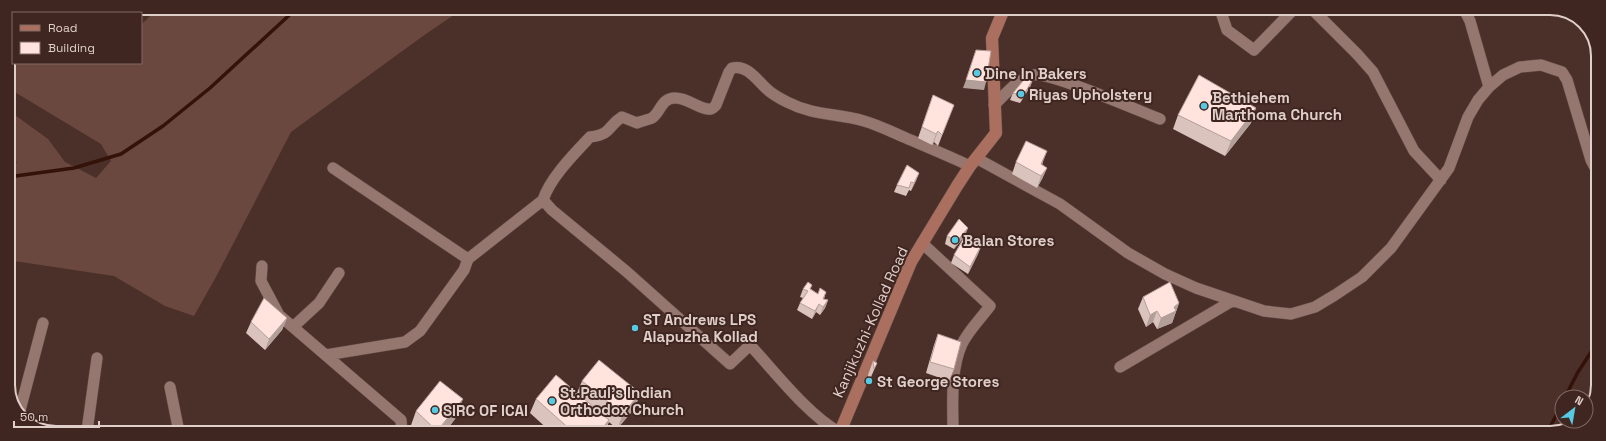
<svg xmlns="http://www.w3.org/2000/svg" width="1606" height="441" viewBox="0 0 1606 441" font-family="'Space Grotesk',sans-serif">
	<rect width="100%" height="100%" fill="#4b3029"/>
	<path fill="#6b483f" d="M160 8H464L423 36 291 132 217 275 194 316 165 306 114 276 14 261 8 263V165L17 163 8 145V110L48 139 65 162 96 178 111 161 101 144 8 88V65L13 62V63H141V25L153 13Z"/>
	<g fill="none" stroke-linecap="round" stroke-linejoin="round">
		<path stroke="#341109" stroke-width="3.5" d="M8 177 74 168 121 154 163 126 210 88 297 8
			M1565 397 1578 372 1597 343
			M1547 433 1562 404"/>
		<g stroke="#644f49" stroke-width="12">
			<path id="street" d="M1220 9 1227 30 1254 50 1294 9
				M1312 9 1357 54 1373 72 1414 151 1441 180
				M1464 9 1470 21 1489 87
				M994 105C1005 95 1017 79 1033 75 1049 71 1139 111 1160 119
				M976 158 1060 204 1128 253 1165 274 1196 288 1264 311 1291 314 1315 307 1335 295 1362 277 1391 248 1449 168 1468 117 1478 100 1489 87 1503 75 1520 67 1541 65 1562 72 1567 80 1591 160 1597 171
				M333 168 468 259
				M922 243 990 306C982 317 968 331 962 344 950 371 953 403 953 432
				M262 266 261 281 279 315 401 420 402 432
				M293 327 319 303 339 273
				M326 355 405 342 420 331 464 270 468 259 543 200
				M1120 367 1232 301
				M170 387 179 432
				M19 414 43 323
				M87 431 97 358
				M839 432C808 415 775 372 750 345L730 364 627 272 552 210 543 200C550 178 574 154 590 137 613 134 607 126 622 117L637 123C641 121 648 120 652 118 661 112 661 98 675 98 688 98 697 108 708 109 712 110 714 107 716 105L729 72 732 68C748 64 758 82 769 91 774 95 781 99 787 102 814 116 837 113 864 121 878 125 892 132 906 138 927 147 949 156 970 166"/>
		</g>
		<g stroke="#644f49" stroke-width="13">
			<path id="secondary" d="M840 432 911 262 957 186 970 166 996 133 992 38 1004 9"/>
		</g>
		<use href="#street" stroke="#95776f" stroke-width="11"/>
		<use href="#secondary" stroke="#ab6f60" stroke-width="12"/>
	</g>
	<path fill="#dbc3bd" d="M1033 79 1030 87 1020 103 1010 100 1013 93Z
		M933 95 954 105 938 146 934 142 932 145 918 138Z
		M1178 115 1251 123 1225 156 1173 129Z
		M1016 162H1043L1042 165 1047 168 1042 179 1037 188 1012 174Z
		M919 173 911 191 909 190 906 196 894 192 897 185Z
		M947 236H965L981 246 978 254 968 274 951 263 954 255 964 237 954 249 945 244Z
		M803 289H811L818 294 826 292 824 299 828 300 825 308 820 315 816 312 812 319 797 310 800 303 803 298 800 297Z
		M1143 297 1179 303 1172 323 1157 329 1153 322 1146 327 1138 309Z
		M287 318 282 330 265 350 246 333 251 322Z
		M938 334 954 369 949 381 926 373 934 345Z
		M873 361 877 363 868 384V375Z
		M582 381 640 393 635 408 617 429 609 422 605 432H551L530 413 536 399 577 393Z
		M416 411 455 419 445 432H409V431Z"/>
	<path fill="#b29f9a" d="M1033 79 1030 87 1020 103 1023 96Z
		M966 80 986 82 984 90 963 88Z
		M1256 108 1251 123 1225 156 1231 141Z
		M938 131 934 142 932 145 936 134Z
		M1047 151 1043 162 1036 175 1041 164Z
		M1047 168 1042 179 1037 188 1041 176Z
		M919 173 916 181 911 191 914 183Z
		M968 228 965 236 954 249 957 241Z
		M981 246 978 254 968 274 970 267Z
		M828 300 825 308 820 315 823 307Z
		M1179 303 1172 323 1157 329 1161 318Z
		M819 304 816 312 812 319 815 311Z
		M1157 311 1153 322 1146 327 1150 315Z
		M287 318 282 330 265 350 269 339Z
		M640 393 635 408 617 429 623 414Z
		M463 399 455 419 445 432H437Z
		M609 420 605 432H599Z"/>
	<path fill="#ffe3dc" stroke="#b29f9a" d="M976 50 991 51 986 82 966 80Z
		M1199 75 1256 108 1231 141 1178 115Z
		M1027 76 1033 79 1023 96 1013 93Z
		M933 95 954 105 942 135 938 131 936 134 922 127Z
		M1026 141 1047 151 1041 164 1047 168 1041 176 1016 162Z
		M907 165 919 173 914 183 911 182 909 188 897 185Z
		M959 219 968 228 957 241 947 236Z
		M965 236 981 246 970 267 954 255Z
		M808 282 812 285 810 289 818 294 820 288 826 292 823 299 828 300 823 307 819 304 815 311 800 303 808 291 803 289Z
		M1170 282 1179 303 1174 307 1176 311 1161 318 1157 311 1150 315 1143 297Z
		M264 298 287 318 269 339 251 322Z
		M938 334 961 342 954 369 930 362Z
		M599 360 640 393 623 414 582 381Z
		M873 361 877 363 874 369Z
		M556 375 609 420 599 432H573L536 399Z
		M440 381 463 399 437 431 416 411Z
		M787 428 793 432H780Z"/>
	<g fill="#57c9e2" stroke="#402620" stroke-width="1.5">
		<circle cx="977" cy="73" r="4"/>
		<circle cx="1021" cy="94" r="4"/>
		<circle cx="1204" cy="106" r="4"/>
		<circle cx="955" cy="240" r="4"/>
		<circle cx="635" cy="328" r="4"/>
		<circle cx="869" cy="381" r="4"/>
		<circle cx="552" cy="401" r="4"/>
		<circle cx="435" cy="410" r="4"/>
	</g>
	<g text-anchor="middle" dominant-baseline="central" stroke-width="4" stroke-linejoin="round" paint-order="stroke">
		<g font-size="15" font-weight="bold" fill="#dfceca" stroke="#402620" text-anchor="start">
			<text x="985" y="73">Dine In Bakers</text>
			<text x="1029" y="94">Riyas Upholstery</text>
			<text x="1212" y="97">Bethiehem<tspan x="1212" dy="17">Marthoma Church</tspan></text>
			<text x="963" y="240">Balan Stores</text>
			<text x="643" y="319">ST Andrews LPS<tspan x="643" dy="17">Alapuzha Kollad</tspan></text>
			<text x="877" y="381">St George Stores</text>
			<text x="560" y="392">St.Paul's Indian<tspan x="560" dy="17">Orthodox Church</tspan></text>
			<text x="443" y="410">SIRC OF ICAI</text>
		</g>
		<g font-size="15" fill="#dfceca" stroke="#402620">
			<text transform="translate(870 322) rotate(-66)">Kanjikuzhi-Kollad Road</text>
		</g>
	</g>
	<path d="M0 0H1606V441H0ZM56 15H1550A41 41 0 0 1 1591 56V385A41 41 0 0 1 1550 426H56A41 41 0 0 1 15 385V56A41 41 0 0 1 56 15Z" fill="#402620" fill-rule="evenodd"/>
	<path fill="none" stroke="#dfceca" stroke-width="2" d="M56 15H1550A41 41 0 0 1 1591 56V385A41 41 0 0 1 1550 426H56A41 41 0 0 1 15 385V56A41 41 0 0 1 56 15Z"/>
	<rect x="12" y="12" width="130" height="52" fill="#402620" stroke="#806964"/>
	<rect x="20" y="25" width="20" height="6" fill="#ab6f60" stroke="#806964"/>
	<text x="48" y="32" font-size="12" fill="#dfceca">Road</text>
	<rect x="20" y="42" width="20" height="12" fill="#ffe3dc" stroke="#806964"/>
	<text x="48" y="52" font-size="12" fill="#dfceca">Building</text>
	<g transform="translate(1574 409) rotate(31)"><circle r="19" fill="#402620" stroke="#806964"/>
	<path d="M0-3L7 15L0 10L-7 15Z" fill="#57c9e2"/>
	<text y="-6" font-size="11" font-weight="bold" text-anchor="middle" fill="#dfceca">N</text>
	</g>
	<path d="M14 421v6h85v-6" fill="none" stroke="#dfceca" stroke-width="2"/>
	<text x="20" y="421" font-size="12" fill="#dfceca" stroke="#402620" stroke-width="3" paint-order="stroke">50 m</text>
</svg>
